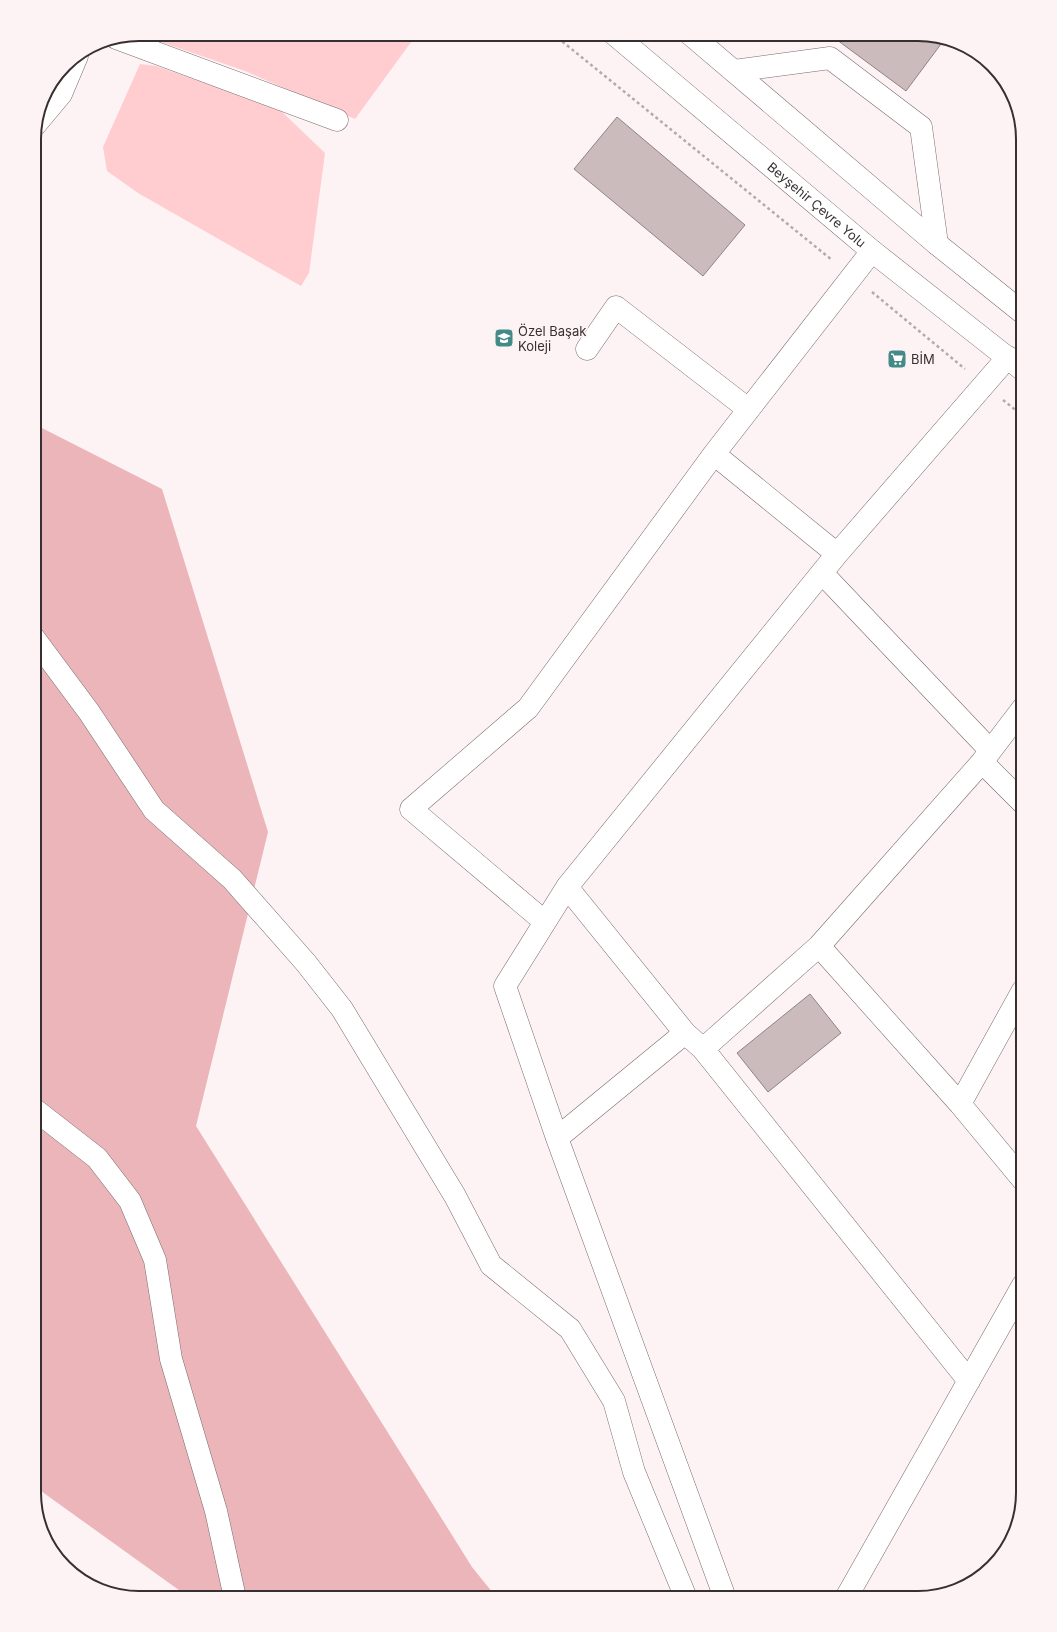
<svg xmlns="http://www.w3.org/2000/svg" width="1057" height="1632" viewBox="0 0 1057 1632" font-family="Inter,sans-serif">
	<rect width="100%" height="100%" fill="#fdf3f4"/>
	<path fill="#ffccd0" d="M138 34H417L355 119 245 71Z
		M140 64 156 66 279 109 325 153 309 273 301 286 138 193 107 171 103 147Z"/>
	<path fill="#ebb5ba" d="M34 424 162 489 268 832 196 1126 472 1567 497 1598H190L34 1486Z"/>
	<path fill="#cbbbbc" stroke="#918384" d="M829 34H926L944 40 906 91Z
		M617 117 745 225 703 276 574 169Z
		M810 994 841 1033 768 1092 737 1053Z"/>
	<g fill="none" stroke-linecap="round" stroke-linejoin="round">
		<g stroke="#796b6c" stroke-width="23">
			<path id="minor" d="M116 38 337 120
				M734 71 830 58 921 127 937 244
				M36 124 61 94 77 56
				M587 349 616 307 748 409
				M714 454 872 251
				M822 573 990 750
				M982 762 1023 803
				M567 887 685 1033 703 1049 969 1381
				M545 922 411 809 528 708 714 454 837 554 1008 357
				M819 946 960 1104 1023 1180
				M685 1033 557 1138 725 1598
				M703 1049 819 946 982 762 1023 708
				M960 1104 1023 990
				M557 1138 505 986 567 887 837 554
				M846 1598 1023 1285"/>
		</g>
		<g stroke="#796b6c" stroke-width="23">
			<path id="tertiary" d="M34 638 89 712 154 810 232 879 306 963 342 1009 455 1196 491 1265 570 1329 614 1401 634 1472 686 1598
				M34 1109 97 1158 130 1201 155 1260 171 1359 216 1511 235 1598"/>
		</g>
		<g stroke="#796b6c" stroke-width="23">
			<g id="trunk">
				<path id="s1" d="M614 34 872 251 1023 370"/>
				<path d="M690 34 937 244 1023 313"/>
			</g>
		</g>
		<path stroke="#b3aaab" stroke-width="2.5" stroke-dasharray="3 3" stroke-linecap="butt" d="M553 34 832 260
			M872 292 965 369
			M1003 400 1023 416"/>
		<use href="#minor" stroke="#fff" stroke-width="22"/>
		<use href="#tertiary" stroke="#fff" stroke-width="22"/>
		<use href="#trunk" stroke="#fff" stroke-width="22"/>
	</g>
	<defs>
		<g id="university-square" transform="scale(1)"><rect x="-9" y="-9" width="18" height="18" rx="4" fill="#438a88" stroke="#fdf3f4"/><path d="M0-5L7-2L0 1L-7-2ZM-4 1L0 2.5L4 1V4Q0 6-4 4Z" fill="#fff"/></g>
		<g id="supermarket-square" transform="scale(1)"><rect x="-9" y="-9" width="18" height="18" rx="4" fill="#438a88" stroke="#fdf3f4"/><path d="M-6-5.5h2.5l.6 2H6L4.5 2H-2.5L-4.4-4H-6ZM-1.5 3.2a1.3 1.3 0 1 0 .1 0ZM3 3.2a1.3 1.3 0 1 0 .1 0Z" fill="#fff"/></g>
	</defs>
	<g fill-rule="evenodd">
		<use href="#university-square" x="504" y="338"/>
		<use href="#supermarket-square" x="897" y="359"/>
	</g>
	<g text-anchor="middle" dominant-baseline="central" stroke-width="3.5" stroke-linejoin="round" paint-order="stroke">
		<g font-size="13" fill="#373031" stroke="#fdf3f4">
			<text stroke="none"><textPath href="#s1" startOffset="265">Beyşehir Çevre Yolu</textPath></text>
		</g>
		<g font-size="13" fill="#373031" stroke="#fdf3f4" text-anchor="start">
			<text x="518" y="331">Özel Başak<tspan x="518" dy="15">Koleji</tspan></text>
			<text x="911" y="359">BİM</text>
		</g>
	</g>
	<path d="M0 0H1057V1632H0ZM139 41H918A98 98 0 0 1 1016 139V1493A98 98 0 0 1 918 1591H139A98 98 0 0 1 41 1493V139A98 98 0 0 1 139 41Z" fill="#fdf3f4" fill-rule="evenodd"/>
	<path fill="none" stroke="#373031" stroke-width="2" d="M139 41H918A98 98 0 0 1 1016 139V1493A98 98 0 0 1 918 1591H139A98 98 0 0 1 41 1493V139A98 98 0 0 1 139 41Z"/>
</svg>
